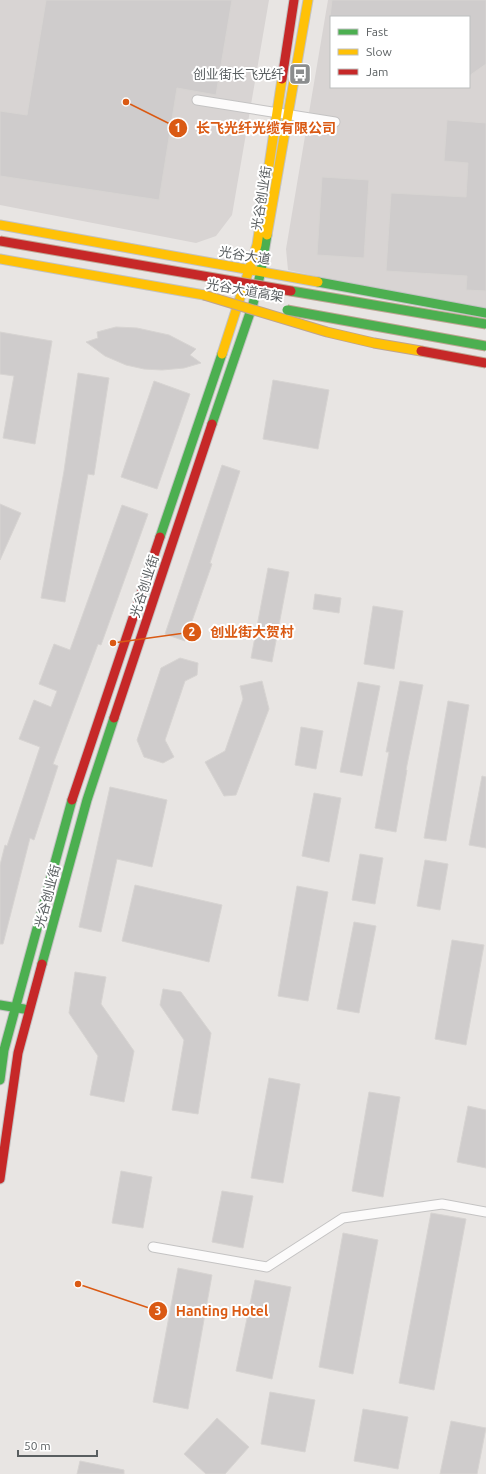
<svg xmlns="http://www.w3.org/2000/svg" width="486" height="1474" viewBox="0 0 486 1474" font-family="Ubuntu,'Noto Sans SC',sans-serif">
	<rect width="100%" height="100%" fill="#e8e5e3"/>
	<path fill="#d8d4d3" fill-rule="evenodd" d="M0 0H269L232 215 216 236 196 243 0 205Z
		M328 0H486V314L288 270 286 249ZM331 17H469V87H331Z"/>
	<path fill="#cfcccc" stroke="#d7d4d2" d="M46 0H232L216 95 177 88 159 200 0 176V111L27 115Z
		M332 0H486V64L469 76V17H330Z
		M447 120 486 123V291L466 290 467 276 386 271 391 193 466 197 468 163 444 161Z
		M322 177 369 180 364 258 317 255Z
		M116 327 137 328 169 335 196 349 190 355 201 363 184 368 162 370 144 369 126 365 105 356 86 342 98 338 97 332Z
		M0 332 52 341 35 444 3 438 14 376 0 374Z
		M78 373 109 378 94 475 88 474 65 602 41 598 64 471Z
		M273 380 329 390 318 449 263 439Z
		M154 381 190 394 157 489 121 477Z
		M222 465 240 471 210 563 212 564 185 641 165 634Z
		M0 504 21 513 0 560Z
		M122 505 148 514 101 645 98 644 53 764 58 766 34 840 30 838 3 944H0V865L5 845 7 846 40 747 19 739 34 700 51 707 57 691 39 684 54 644 70 650Z
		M268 568 289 572 272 662 251 658Z
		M315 594 341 598 339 613 313 609Z
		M373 606 403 611 394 669 364 664Z
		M180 658 198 663 197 675 185 681 165 740 174 757 163 763 144 757 137 740 161 668Z
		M262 681 269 709 236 795 224 796 205 762 225 751 243 699 240 686Z
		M400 681 423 685 406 770H407L396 832 375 828 389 752H386Z
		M358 682 380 686 362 776 340 772Z
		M448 701 469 705 446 841 424 838Z
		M301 727 323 731 316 769 295 765Z
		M482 776 486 777V848L469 845Z
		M110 787 167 800 152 867 117 859 101 932 79 927Z
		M314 793 341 798 329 862 302 856Z
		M360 854 383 858 375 904 352 900Z
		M425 860 448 864 440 910 417 906Z
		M135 885 222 905 209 962 122 941Z
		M297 886 328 892 308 1001 278 996Z
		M354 922 376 926 359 1013 337 1009Z
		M452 940 484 945 466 1045 435 1039Z
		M75 972 106 977 101 1004 134 1051 124 1102 90 1095 98 1056 69 1013Z
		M163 989 181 992 211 1033 198 1114 172 1110 184 1040 160 1005Z
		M269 1078 300 1084 283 1183 251 1178Z
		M369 1092 400 1097 383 1197 352 1191Z
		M468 1106 486 1110V1168L457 1162Z
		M121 1171 152 1177 143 1228 112 1223Z
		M222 1191 253 1196 243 1248 212 1242Z
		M431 1213 466 1219 434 1390 399 1383Z
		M343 1233 378 1240 353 1374 319 1367Z
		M178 1268 212 1275 188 1409 153 1402Z
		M255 1280 291 1287 272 1379 236 1371Z
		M270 1392 315 1400 305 1452 261 1444Z
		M363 1409 408 1417 398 1469 354 1461Z
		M217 1418 249 1447 225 1474H206L184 1454Z
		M451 1421 486 1428 477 1474H440Z
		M80 1461 124 1470V1474H77Z"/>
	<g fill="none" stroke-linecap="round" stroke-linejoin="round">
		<g stroke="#c4c3c3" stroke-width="11">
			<path id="street" d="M197 100 335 122
				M153 1247 267 1267 343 1218 442 1204 486 1212"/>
		</g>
		<g stroke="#c2c2c2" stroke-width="11">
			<path id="fast" d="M318 282 486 313
				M212 424 253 304 261 271 267 235
				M160 537 222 354
				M42 964 87 800 114 718
				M0 1005 24 1009
				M0 1080 4 1050 72 800"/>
		</g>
		<g stroke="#c2c2c2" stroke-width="11">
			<path id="slow" d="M0 225 318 282
				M267 235 308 0
				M0 259 204 295
				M222 354 257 245 282 79"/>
		</g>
		<g stroke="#c2c2c2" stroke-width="11">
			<path id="jam" d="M282 79 294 0
				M114 718 212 424
				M72 800 160 537
				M0 1179 18 1053 42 964"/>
		</g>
		<use href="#street" stroke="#fcfbfb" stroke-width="9"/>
		<use href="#fast" stroke="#4caf50" stroke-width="9"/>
		<use href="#slow" stroke="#ffc107" stroke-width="9"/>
		<use href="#jam" stroke="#c62828" stroke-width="9"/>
		<g stroke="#bea492" stroke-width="11" stroke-linecap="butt">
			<path id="fast-bridge" d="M291 291 486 324
				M287 310 486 346"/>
		</g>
		<g stroke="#bea492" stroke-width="11" stroke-linecap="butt">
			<path id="slow-bridge" d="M204 295 327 332 374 343 421 351"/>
		</g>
		<g stroke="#bea492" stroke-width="11" stroke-linecap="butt">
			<path id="jam-bridge" d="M0 241 291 291
				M421 351 486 363"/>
		</g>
		<use href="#fast-bridge" stroke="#4caf50" stroke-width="9"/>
		<use href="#slow-bridge" stroke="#ffc107" stroke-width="9"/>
		<use href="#jam-bridge" stroke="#c62828" stroke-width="9"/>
	</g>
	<defs>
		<g id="bus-square" transform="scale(1.15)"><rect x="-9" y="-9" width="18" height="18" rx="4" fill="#8b8d8e" stroke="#fff"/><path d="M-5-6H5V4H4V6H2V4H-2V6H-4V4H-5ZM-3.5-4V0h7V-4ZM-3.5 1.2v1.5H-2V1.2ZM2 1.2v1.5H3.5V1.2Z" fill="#fff"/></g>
	</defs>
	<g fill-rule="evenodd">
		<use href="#bus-square" x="300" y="74"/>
	</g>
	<g text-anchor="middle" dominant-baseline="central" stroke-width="4" stroke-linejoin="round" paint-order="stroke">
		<g font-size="13" fill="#595e60" stroke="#fff" text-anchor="end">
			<text x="284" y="74">创业街长飞光纤</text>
		</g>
		<g font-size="13" fill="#595e60" stroke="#fff">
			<text transform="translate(261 198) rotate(-81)">光谷创业街</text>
			<text transform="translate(245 255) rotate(9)">光谷大道</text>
			<text transform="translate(245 290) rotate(10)">光谷大道高架</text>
			<text transform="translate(144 586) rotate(-72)">光谷创业街</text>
			<text transform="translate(47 896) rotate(-75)">光谷创业街</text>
		</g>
	</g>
	<path fill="none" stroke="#da5a14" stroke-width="1.5" d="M126 102L178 128M113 643L192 632M78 1284L158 1311"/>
	<g fill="#da5a14" stroke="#fff" stroke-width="1.5">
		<circle cx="126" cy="102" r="4"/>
		<circle cx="113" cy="643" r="4"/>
		<circle cx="78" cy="1284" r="4"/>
		<circle cx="178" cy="128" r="10"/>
		<circle cx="192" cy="632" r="10"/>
		<circle cx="158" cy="1311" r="10"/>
	</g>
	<g font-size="12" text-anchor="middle" font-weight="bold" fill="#fff">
		<text x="178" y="132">1</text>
		<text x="192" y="636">2</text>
		<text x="158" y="1315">3</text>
	</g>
	<g font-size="14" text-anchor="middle" font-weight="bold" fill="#da5a14" stroke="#fff" stroke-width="4" stroke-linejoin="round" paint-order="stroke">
		<text x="266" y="133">长飞光纤光缆有限公司</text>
		<text x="252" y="637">创业街大贺村</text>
		<text x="222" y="1316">Hanting Hotel</text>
	</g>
	<rect x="330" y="16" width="140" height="72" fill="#ffffff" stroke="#bdbfbf"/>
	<rect x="338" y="29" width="20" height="6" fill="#4caf50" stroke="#bdbfbf"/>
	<text x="366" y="36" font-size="12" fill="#595e60">Fast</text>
	<rect x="338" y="49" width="20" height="6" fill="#ffc107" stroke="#bdbfbf"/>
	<text x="366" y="56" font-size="12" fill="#595e60">Slow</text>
	<rect x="338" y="69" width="20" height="6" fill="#c62828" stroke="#bdbfbf"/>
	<text x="366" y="76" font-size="12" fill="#595e60">Jam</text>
	<path d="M18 1450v6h79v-6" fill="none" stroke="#595e60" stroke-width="2"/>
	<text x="24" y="1450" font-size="12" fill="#595e60" stroke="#ffffff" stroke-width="3" paint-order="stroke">50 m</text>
</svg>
